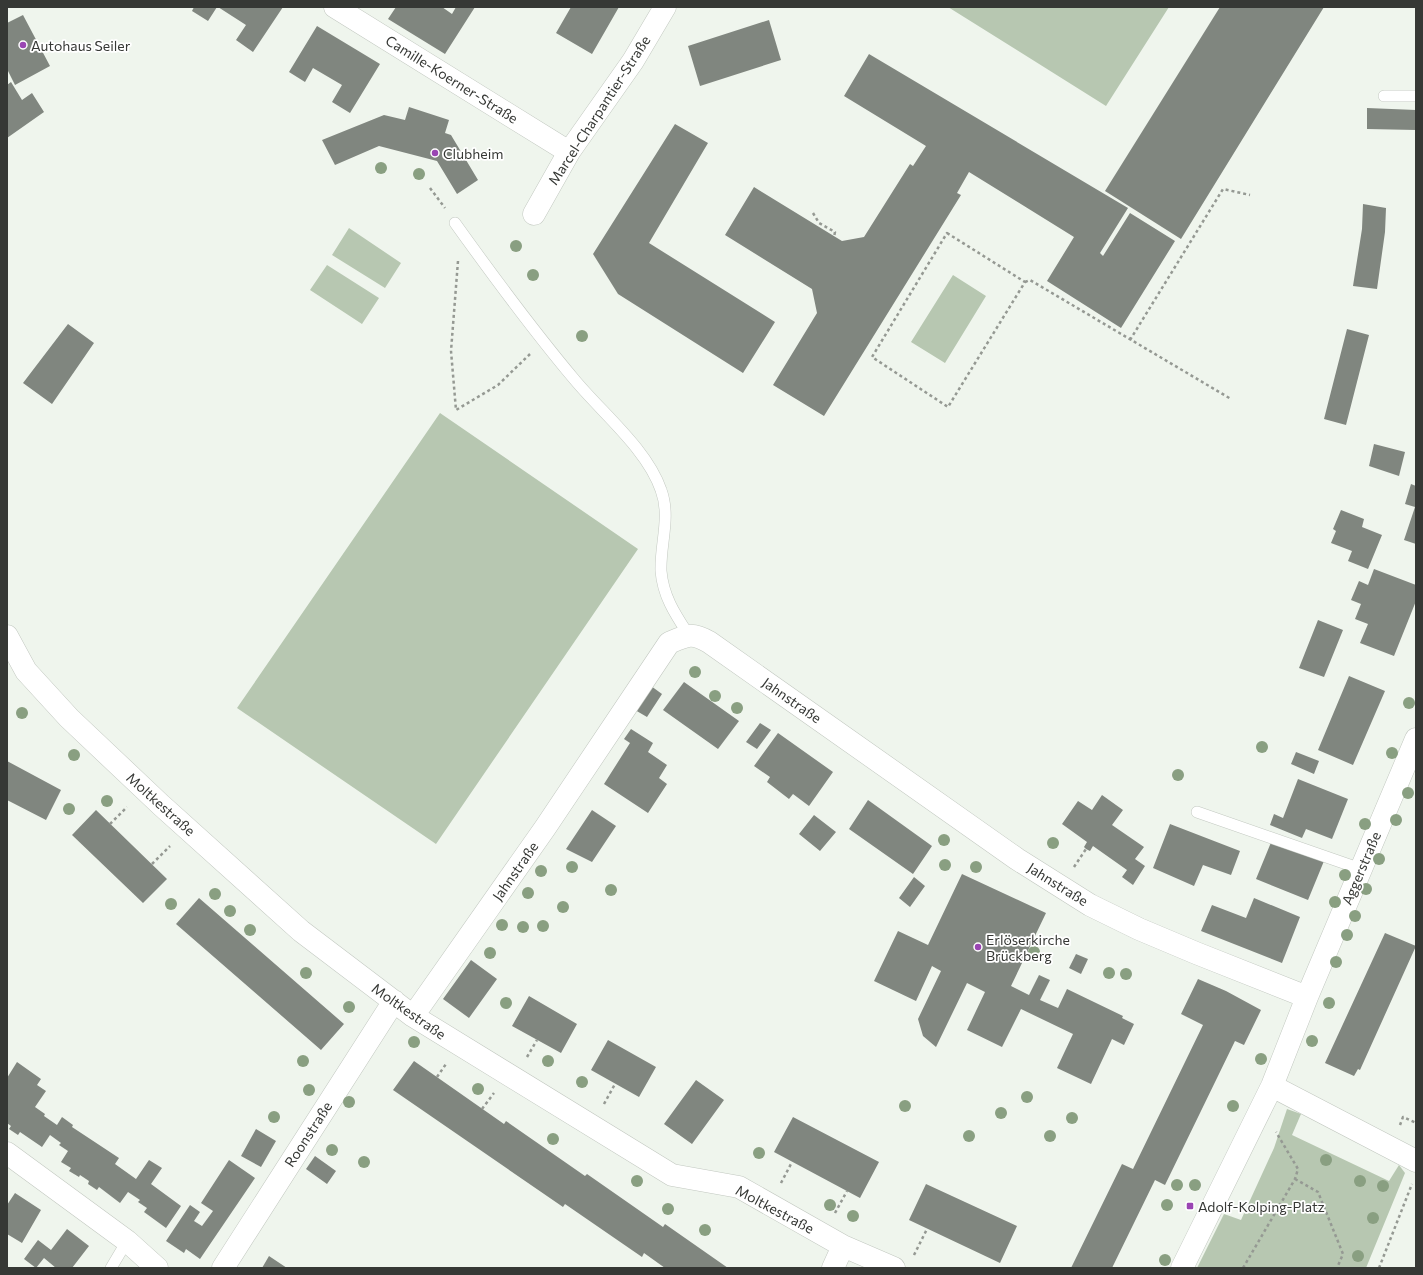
<svg xmlns="http://www.w3.org/2000/svg" width="1423" height="1275" viewBox="0 0 1423 1275" font-family="Commissioner,sans-serif">
	<rect width="100%" height="100%" fill="#eff5ed"/>
	<path fill="#b7c7b1" d="M948 7H1169L1106 106Z
		M349 228 401 263 385 288 332 255Z
		M327 265 379 298 362 324 310 290Z
		M953 275 986 296 945 363 911 342Z
		M440 413 638 549 436 844 237 708Z
		M1287 1109 1301 1114 1292 1135 1389 1181 1399 1165 1405 1173 1366 1268H1197L1224 1214 1241 1220 1274 1148Z"/>
	<path fill="#80867f" d="M194 7H217L208 21 192 11Z
		M218 7H283L253 52 236 40 246 25Z
		M396 7H442L452 14 456 7H475L445 54 388 19Z
		M571 7H619L592 54 556 33Z
		M1220 7H1324L1181 239 1105 191Z
		M23 15 50 66 15 85 7 69V23Z
		M769 20 781 60 700 86 688 46Z
		M317 26 380 64 350 113 332 102 342 85 313 68 305 82 289 72Z
		M869 54 1128 208 1100 253 1103 256 1130 213 1175 241 1121 328 1047 281 1074 237 969 172 957 193 961 195 824 416 773 385 817 313 812 289 725 235 754 187 842 241 864 237 910 164 913 166 926 146 844 96Z
		M11 82 22 100 32 93 44 112 7 138V85Z
		M409 107 449 120 445 133 451 135 478 180 457 194 437 161 379 146 335 165 322 140 384 115 405 120Z
		M1367 108 1416 110V130L1367 129Z
		M675 124 708 143 649 243 775 322 743 373 618 294 593 254Z
		M1363 204 1386 208 1385 232 1377 289 1353 286 1362 229Z
		M68 324 94 343 52 404 23 383Z
		M1347 329 1369 335 1346 425 1324 419Z
		M1374 444 1405 452 1399 476 1369 466Z
		M1411 484 1416 486V544L1404 540 1415 507 1405 504Z
		M1341 510 1364 519 1362 527 1382 535 1368 569 1348 561 1352 551 1331 543 1336 531 1333 529Z
		M1374 569 1416 585V601L1394 656 1360 643 1368 624 1355 619 1361 604 1351 600 1359 581 1368 585Z
		M1318 620 1343 630 1324 677 1299 668Z
		M1349 676 1385 691 1353 765 1318 750Z
		M684 682 739 721 718 749 663 710Z
		M651 686 662 694 647 717 635 710Z
		M760 723 771 730 757 749 746 742Z
		M631 729 653 743 648 752 667 765 659 778 667 784 648 813 604 784 630 743 624 739Z
		M778 733 833 772 809 806 793 794 789 799 767 782 770 777 754 766Z
		M1296 752 1319 761 1314 774 1291 764Z
		M7 761 61 790 46 820 7 800Z
		M1298 779 1348 799 1332 839 1306 829 1302 838 1270 825 1274 814 1283 818Z
		M1102 795 1123 810 1112 825 1144 847 1135 859 1145 866 1133 885 1122 877 1127 870 1093 846 1090 851 1086 849 1084 847 1087 842 1062 824 1078 801 1092 810Z
		M868 800 932 846 913 874 849 829Z
		M96 810 167 879 143 903 72 835Z
		M592 810 616 826 592 862 566 849Z
		M814 815 836 832 820 851 799 834Z
		M1170 824 1240 851 1231 875 1203 865 1194 886 1153 868Z
		M1272 840 1324 861 1308 900 1256 879Z
		M962 874 1046 913 1011 986 1029 995 1039 975 1050 980 1040 1000 1058 1008 1067 989 1123 1016 1122 1018 1134 1024 1124 1045 1112 1039 1091 1084 1057 1068 1073 1034 1021 1009 1002 1047 967 1030 985 992 967 983 936 1047 923 1036 918 1019 941 971 932 966 916 1001 874 981 898 931 928 945Z
		M914 877 925 886 910 907 899 898Z
		M199 898 344 1024 321 1050 176 924Z
		M1254 898 1300 917 1282 963 1201 931 1212 905 1246 918Z
		M1385 933 1416 946 1360 1070 1358 1069 1354 1076 1325 1063Z
		M1076 954 1088 959 1081 974 1069 968Z
		M471 960 497 979 469 1018 443 999Z
		M1198 979 1226 991 1261 1010 1244 1045 1235 1041 1165 1185 1155 1180 1112 1268H1071L1122 1164 1133 1169 1203 1025 1181 1014Z
		M529 996 577 1024 561 1053 512 1026Z
		M608 1040 656 1067 639 1097 591 1070Z
		M414 1061 504 1124 506 1121 585 1176 587 1174 663 1227 665 1224 728 1268H665L644 1253 642 1257 565 1204 563 1207 393 1090Z
		M17 1062 41 1079 37 1085 46 1091 35 1107 45 1114 44 1116 57 1125 62 1117 73 1125 72 1127 119 1158 115 1164 136 1179 149 1160 162 1168 151 1184 181 1206 166 1228 144 1212 147 1208 138 1202 140 1200 128 1192 120 1203 99 1187 97 1190 88 1184 89 1181 80 1175 79 1177 69 1171 71 1168 61 1162 68 1151 59 1145 61 1143 50 1135 42 1147 20 1132 18 1135 9 1129 11 1126 7 1123V1078Z
		M696 1080 724 1100 692 1144 664 1124Z
		M793 1117 879 1162 860 1198 774 1152Z
		M256 1129 276 1141 261 1167 241 1156Z
		M315 1156 336 1171 327 1184 306 1169Z
		M229 1160 255 1178 200 1259 186 1249 184 1253 166 1241 190 1205 200 1212 194 1221 202 1226 213 1211 201 1203Z
		M926 1184 1017 1226 1000 1263 909 1220Z
		M15 1193 41 1210 22 1243 7 1234V1205Z
		M67 1229 89 1246 72 1268H56L44 1258 36 1268 24 1259 38 1240 51 1250Z
		M269 1256 287 1268H262Z"/>
	<g fill="none" stroke-linecap="round" stroke-linejoin="round">
		<g stroke="#c2c8c0" stroke-width="12">
			<path id="lane" d="M1384 96H1416
				M455 223C493 276 532 329 574 379 602 413 647 449 661 490 671 517 660 544 661 571 663 596 675 614 688 634
				M1197 812 1361 869
				M111 1268 127 1241"/>
		</g>
		<g stroke="#c2c8c0" stroke-width="23">
			<path id="street" d="M335 7 569 152
				M534 214 569 152 633 61 665 7
				M7 636 26 671 69 718 161 805 301 931 413 1016 672 1175 739 1187 843 1246 894 1268
				M413 1016 545 828 669 643C687 635 692 632 709 642L1017 859 1090 905 1139 929 1196 953 1307 997
				M1272 1086 1416 1161
				M7 1153 127 1241 157 1268
				M223 1268 394 1001
				M833 1268 843 1246
				M1182 1268 1272 1086 1307 997 1416 739"/>
		</g>
		<path stroke="#959993" stroke-width="2.5" stroke-dasharray="3 3" stroke-linecap="butt" d="M430 188 445 208
			M813 213 819 223 835 232 834 237
			M947 233 1025 282 948 407 872 357Z
			M458 261 451 351 456 410 498 385 530 354
			M1025 282 1030 280 1231 399
			M1130 340 1223 189 1250 195
			M110 824 127 807
			M152 864 170 846
			M1074 867 1086 849
			M527 1057 537 1040
			M437 1077 446 1064
			M604 1104 615 1084
			M482 1109 494 1093
			M1400 1125 1403 1117 1416 1123
			M1295 1179 1318 1192 1343 1254 1337 1268
			M781 1183 792 1162
			M835 1213 847 1191
			M914 1255 927 1229
			M1243 1268 1295 1179 1298 1169 1276 1132
			M1379 1268 1412 1184"/>
		<use href="#lane" stroke="#fff" stroke-width="11"/>
		<use href="#street" stroke="#fff" stroke-width="22"/>
	</g>
	<g fill="#899f81">
		<circle cx="381" cy="168" r="6"/>
		<circle cx="419" cy="174" r="6"/>
		<circle cx="516" cy="246" r="6"/>
		<circle cx="533" cy="275" r="6"/>
		<circle cx="582" cy="336" r="6"/>
		<circle cx="695" cy="672" r="6"/>
		<circle cx="715" cy="696" r="6"/>
		<circle cx="1409" cy="703" r="6"/>
		<circle cx="737" cy="708" r="6"/>
		<circle cx="22" cy="713" r="6"/>
		<circle cx="1262" cy="747" r="6"/>
		<circle cx="1392" cy="753" r="6"/>
		<circle cx="74" cy="755" r="6"/>
		<circle cx="1178" cy="775" r="6"/>
		<circle cx="1408" cy="793" r="6"/>
		<circle cx="107" cy="801" r="6"/>
		<circle cx="69" cy="809" r="6"/>
		<circle cx="1396" cy="820" r="6"/>
		<circle cx="1365" cy="824" r="6"/>
		<circle cx="944" cy="840" r="6"/>
		<circle cx="1053" cy="843" r="6"/>
		<circle cx="1379" cy="859" r="6"/>
		<circle cx="945" cy="865" r="6"/>
		<circle cx="572" cy="867" r="6"/>
		<circle cx="976" cy="867" r="6"/>
		<circle cx="541" cy="871" r="6"/>
		<circle cx="1345" cy="875" r="6"/>
		<circle cx="1366" cy="889" r="6"/>
		<circle cx="611" cy="890" r="6"/>
		<circle cx="528" cy="893" r="6"/>
		<circle cx="215" cy="894" r="6"/>
		<circle cx="1335" cy="902" r="6"/>
		<circle cx="171" cy="904" r="6"/>
		<circle cx="563" cy="907" r="6"/>
		<circle cx="230" cy="911" r="6"/>
		<circle cx="1355" cy="916" r="6"/>
		<circle cx="502" cy="925" r="6"/>
		<circle cx="543" cy="926" r="6"/>
		<circle cx="523" cy="927" r="6"/>
		<circle cx="250" cy="930" r="6"/>
		<circle cx="1347" cy="935" r="6"/>
		<circle cx="1034" cy="952" r="6"/>
		<circle cx="490" cy="953" r="6"/>
		<circle cx="1336" cy="962" r="6"/>
		<circle cx="306" cy="973" r="6"/>
		<circle cx="1109" cy="973" r="6"/>
		<circle cx="1126" cy="974" r="6"/>
		<circle cx="506" cy="1003" r="6"/>
		<circle cx="1329" cy="1003" r="6"/>
		<circle cx="349" cy="1007" r="6"/>
		<circle cx="1312" cy="1041" r="6"/>
		<circle cx="414" cy="1042" r="6"/>
		<circle cx="1261" cy="1059" r="6"/>
		<circle cx="303" cy="1061" r="6"/>
		<circle cx="548" cy="1061" r="6"/>
		<circle cx="582" cy="1082" r="6"/>
		<circle cx="478" cy="1089" r="6"/>
		<circle cx="309" cy="1090" r="6"/>
		<circle cx="1027" cy="1097" r="6"/>
		<circle cx="349" cy="1102" r="6"/>
		<circle cx="905" cy="1106" r="6"/>
		<circle cx="1233" cy="1106" r="6"/>
		<circle cx="1001" cy="1113" r="6"/>
		<circle cx="274" cy="1117" r="6"/>
		<circle cx="1072" cy="1118" r="6"/>
		<circle cx="969" cy="1136" r="6"/>
		<circle cx="1050" cy="1136" r="6"/>
		<circle cx="553" cy="1139" r="6"/>
		<circle cx="332" cy="1150" r="6"/>
		<circle cx="759" cy="1153" r="6"/>
		<circle cx="1326" cy="1160" r="6"/>
		<circle cx="364" cy="1162" r="6"/>
		<circle cx="637" cy="1181" r="6"/>
		<circle cx="1360" cy="1181" r="6"/>
		<circle cx="1177" cy="1185" r="6"/>
		<circle cx="1195" cy="1185" r="6"/>
		<circle cx="1383" cy="1186" r="6"/>
		<circle cx="830" cy="1205" r="6"/>
		<circle cx="1167" cy="1205" r="6"/>
		<circle cx="668" cy="1209" r="6"/>
		<circle cx="853" cy="1216" r="6"/>
		<circle cx="1373" cy="1218" r="6"/>
		<circle cx="705" cy="1230" r="6"/>
		<circle cx="1358" cy="1256" r="6"/>
		<circle cx="1165" cy="1260" r="6"/>
	</g>
	<g fill="#9a45b3" stroke="#fff" stroke-width="1.5">
		<circle cx="23" cy="45" r="4"/>
		<circle cx="435" cy="153" r="4"/>
		<circle cx="978" cy="947" r="4"/>
		<rect x="1186" y="1202" width="8" height="8" rx="2"/>
	</g>
	<g text-anchor="middle" dominant-baseline="central" stroke-width="3.5" stroke-linejoin="round" paint-order="stroke">
		<g font-size="14" fill="#363835" stroke="#fff" text-anchor="start">
			<text x="31" y="45">Autohaus Seiler</text>
			<text x="443" y="153">Clubheim</text>
			<text x="986" y="939">Erlöserkirche<tspan x="986" dy="16">Brückberg</tspan></text>
			<text x="1198" y="1206">Adolf-Kolping-Platz</text>
		</g>
		<g font-size="14" fill="#363835" stroke="#fff">
			<text transform="translate(452 79) rotate(32)">Camille-Koerner-Straße</text>
			<text transform="translate(599 110) rotate(-57)">Marcel-Charpantier-Straße</text>
			<text transform="translate(792 700) rotate(35)">Jahnstraße</text>
			<text transform="translate(161 804) rotate(42)">Moltkestraße</text>
			<text transform="translate(1361 868) rotate(-67)">Aggerstraße</text>
			<text transform="translate(515 871) rotate(-55)">Jahnstraße</text>
			<text transform="translate(1058 884) rotate(32)">Jahnstraße</text>
			<text transform="translate(409 1011) rotate(35)">Moltkestraße</text>
			<text transform="translate(308 1134) rotate(-57)">Roonstraße</text>
			<text transform="translate(775 1209) rotate(28)">Moltkestraße</text>
		</g>
	</g>
	<rect width="1423" height="1275" fill="none" stroke="#363835" stroke-width="16"/>
</svg>
